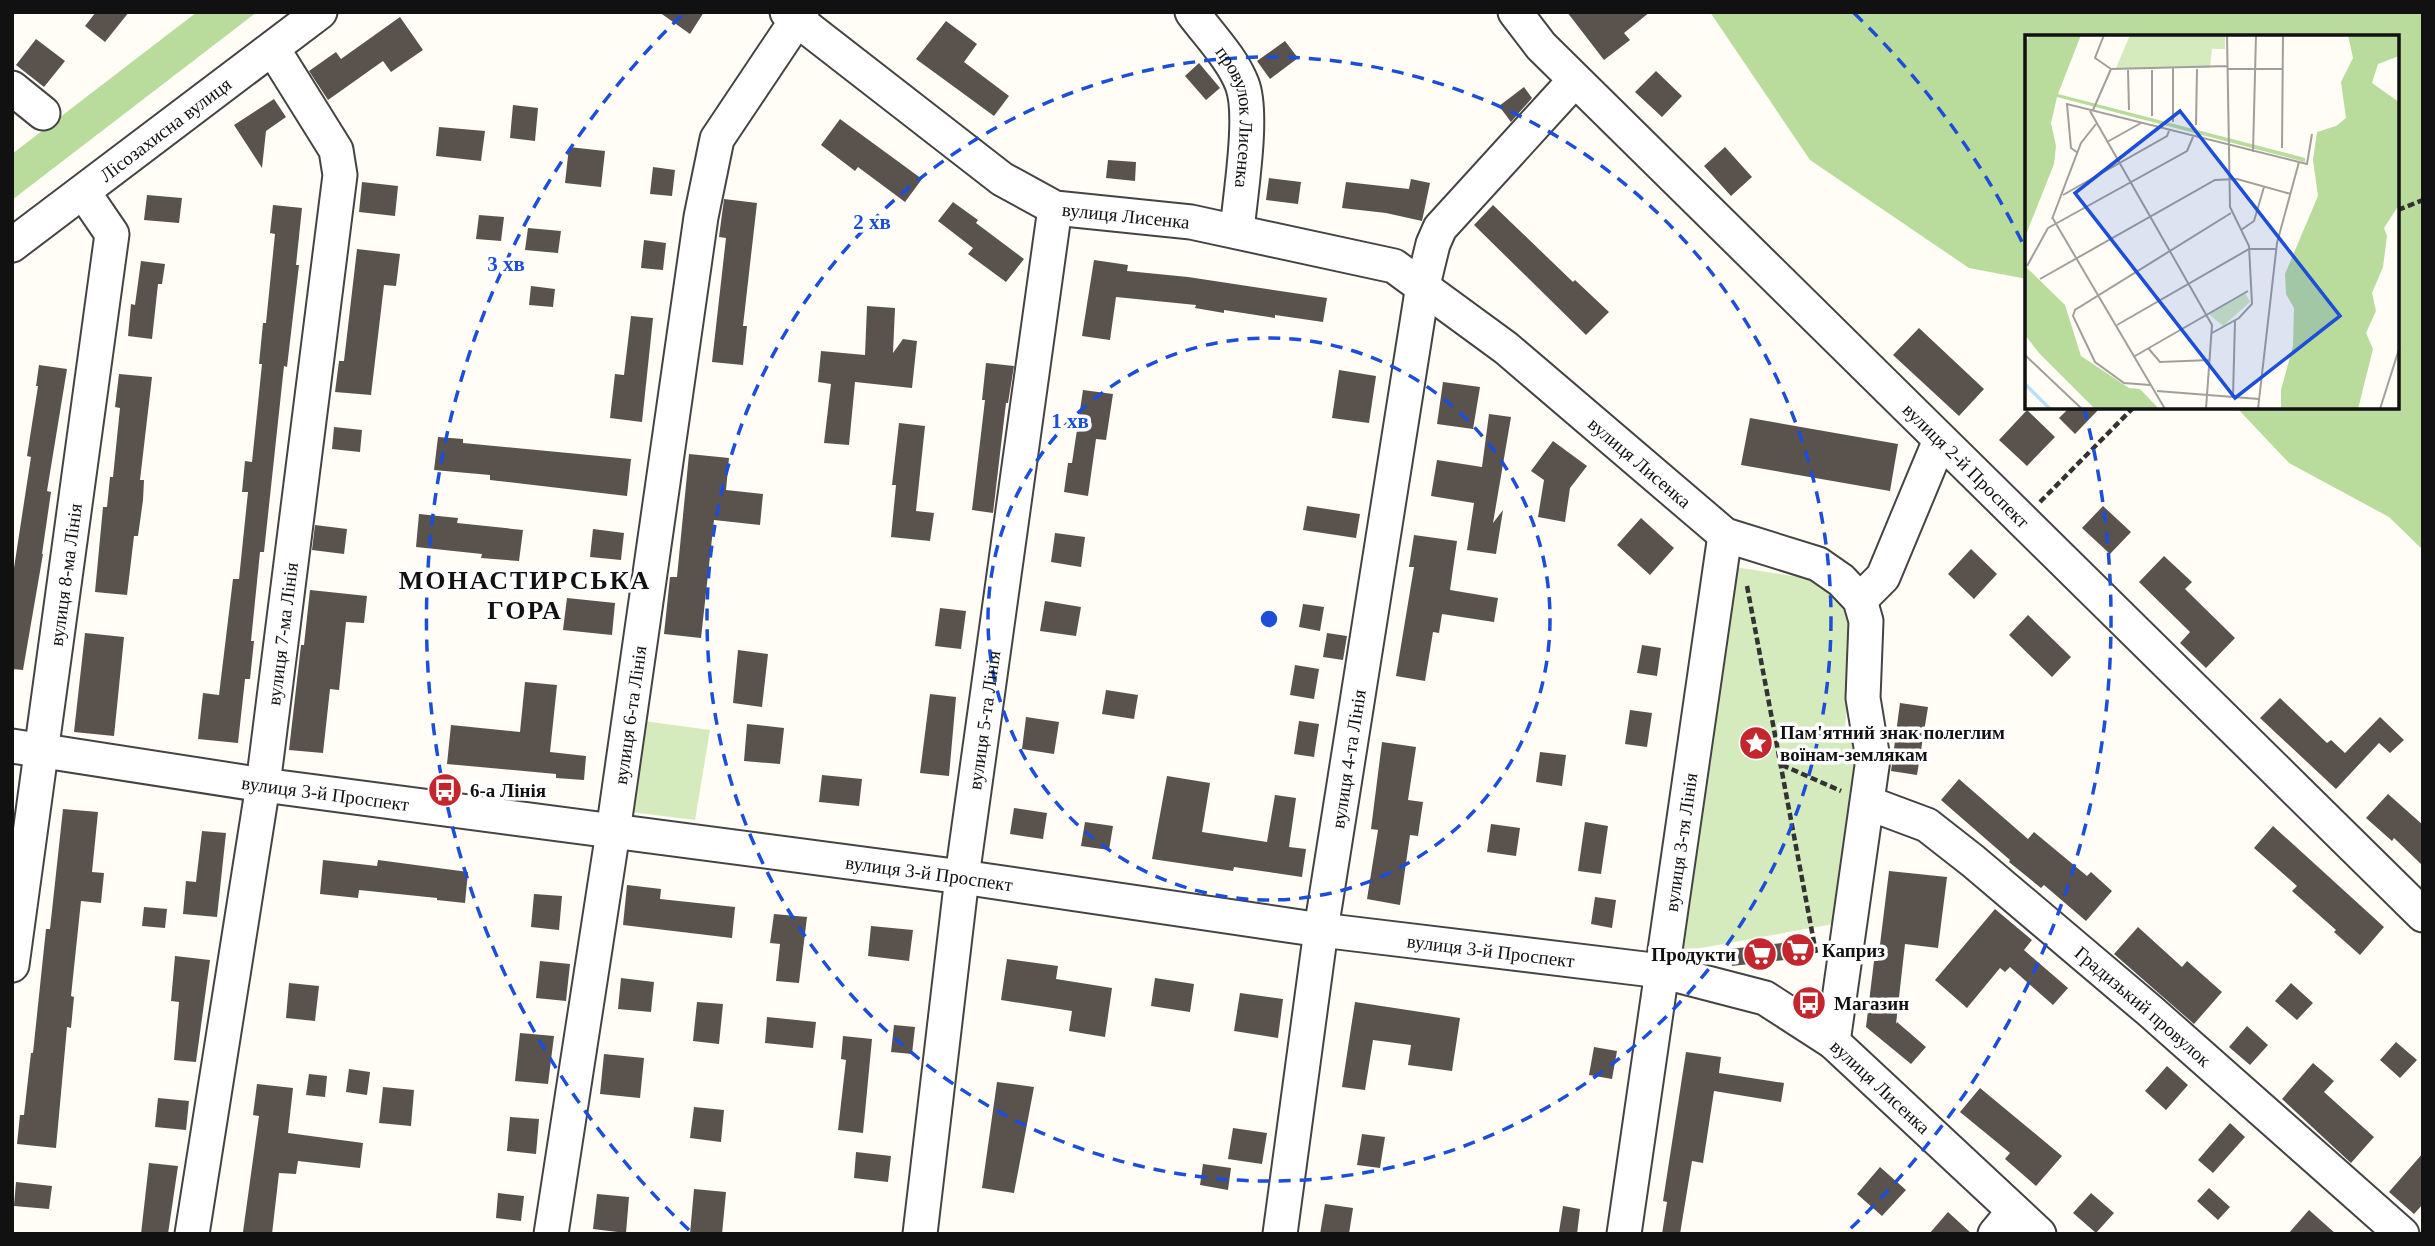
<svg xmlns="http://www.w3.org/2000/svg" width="2435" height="1246" viewBox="0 0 2435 1246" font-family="Georgia,serif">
	<rect width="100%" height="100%" fill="#fffdf5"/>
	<path fill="#d5ebbd" d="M1728 566 1819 580 1854 612 1845 729 1862 744 1839 923 1673 953Z
		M644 721 710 730 695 820 631 812Z"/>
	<path fill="#b9dc9c" d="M197 12H257L12 200V154Z
		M1710 12H2423V550L2389 517 2289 463 2237 408H2398V37H2027V279L1969 268 1810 160Z"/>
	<path fill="#5a524d" d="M96 12H129L105 42 85 26Z
		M659 12H704L690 34Z
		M1567 12H1650L1624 33 1630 40 1604 60Z
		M400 17 423 50 391 72 383 61 328 100 309 71 336 52 341 59Z
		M946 21 977 44 964 62 1009 96 994 116 916 59Z
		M36 39 65 61 44 87 16 65Z
		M1285 41 1298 58 1270 79 1257 61Z
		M1199 63 1220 88 1206 100 1185 76Z
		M1656 71 1682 96 1662 117 1635 92Z
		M1524 87 1532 98 1511 122 1499 106Z
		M274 99 286 117 266 131 262 168 234 125Z
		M513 105 538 108 535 141 510 138Z
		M840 119 922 179 905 202 858 167 855 171 821 145Z
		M439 127 485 131 481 161 436 156Z
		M569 147 605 151 601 187 565 183Z
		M1725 147 1752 177 1731 196 1704 166Z
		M1108 160 1136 162 1135 181 1106 178Z
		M653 167 675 170 672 196 650 194Z
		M1269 178 1301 182 1298 204 1266 200Z
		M1411 179 1430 183 1422 221 1386 213 1342 208 1346 182 1409 189Z
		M362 182 398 186 395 216 359 212Z
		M147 195 182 198 179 223 144 220Z
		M724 199 757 203 743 326H747L743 365 712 362 726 238 719 237Z
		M953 202 978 220 976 223 1024 259 1006 282 968 254 973 248 938 221Z
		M273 205 302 208 296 265H299L287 367 284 366 264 552H260L251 641H254L250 679H245L238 743 198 739 203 693 219 695 233 579H239L248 492H242L245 461 252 462 262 364H259L263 323H266L275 234 270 233Z
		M1493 205 1573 282 1575 280 1609 312 1586 335 1474 225Z
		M479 215 504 217 501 241 476 239Z
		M528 228 561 231 558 253 525 250Z
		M644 240 666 243 663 270 641 268Z
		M357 249 400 254 396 286 384 285 371 395 335 392 339 361H344Z
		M1094 260 1128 265 1127 271 1188 277 1327 298 1323 322 1275 315V318L1224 310V313L1195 308 1196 305 1116 297 1110 340 1082 336Z
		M141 261 165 264 162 284H158L152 339 128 336 131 304 135 305Z
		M531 286 555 289 553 307 529 305Z
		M867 306 895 308 893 353 903 339 917 341 912 388 855 382 849 445 824 443 831 384 818 382 821 351 865 355Z
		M631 316 653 318 642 422 610 418 615 374 624 375Z
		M1919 328 1984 389 1959 416 1893 355Z
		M986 363 1014 366 1008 403H1006L993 513 972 510 985 400H982Z
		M39 365 67 369 47 491 51 492 42 554H43L23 670 12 669V581L31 457 27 456 38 386H36Z
		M1339 370 1376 376 1369 423 1332 418Z
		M119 374 152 377 140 480H144L143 500 138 536H134L127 595 95 592 103 507H107L110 477H113L120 408 115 407Z
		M1443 382 1480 387 1473 429 1437 424Z
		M1083 390 1113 394 1106 440 1096 439 1088 496 1064 492 1068 463H1072Z
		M2069 408H2100L2075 434 2059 418Z
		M2027 410 2055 437 2027 466 1999 440Z
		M1489 414 1511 417 1493 523 1503 510 1496 554 1467 550 1474 503 1431 496 1437 460 1482 467Z
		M1750 418 1898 444 1890 491 1741 465Z
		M899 423 925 426 916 511 934 513 930 541 891 537 896 485H892Z
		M334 427 362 430 360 452 332 449Z
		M438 437 463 439V443L631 459 627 496 490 480V475L434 470Z
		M1553 441 1587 466 1570 488 1565 522 1538 517 1544 480 1531 471Z
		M689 454 729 458 726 490 763 494 760 525 714 520 701 638 664 634 670 577H677Z
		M1307 506 1360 514 1356 538 1303 530Z
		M2103 506 2131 532 2110 554 2082 528Z
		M419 514 458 518 457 523 523 530 519 561 481 558 482 554 416 547Z
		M1641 518 1674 548 1650 575 1617 545Z
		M315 525 347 529 344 554 312 550Z
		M593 529 624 533 621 560 590 557Z
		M1055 533 1085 537 1081 567 1051 562Z
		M1414 535 1457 541 1450 590 1498 598 1494 622 1442 614 1439 633 1433 632 1425 681 1396 676 1414 567H1409Z
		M1971 549 1997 574 1974 599 1948 574Z
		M2164 556 2192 582 2185 589 2235 638 2206 668 2180 643 2190 632 2139 582Z
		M310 590 367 596 364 623 346 622 339 690 330 689 323 753 289 750 301 645H304Z
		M567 598 615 603 612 635 563 630Z
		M1045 601 1081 607 1076 636 1040 631Z
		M1303 604 1324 607 1320 631 1299 627Z
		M940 608 966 611 961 649 935 646Z
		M2028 615 2071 657 2052 677 2009 635Z
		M85 633 124 637 114 736 74 732Z
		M1327 633 1347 636 1343 660 1323 657Z
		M1642 645 1661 648 1657 676 1637 673Z
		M738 650 768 654 762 707 733 703Z
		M1295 665 1319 669 1314 699 1290 695Z
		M525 682 557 685 550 752 586 756 584 780 556 778V774L447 764 451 725 520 732Z
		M1106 690 1138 695 1134 719 1102 714Z
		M930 694 956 697 949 776 920 773Z
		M2280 698 2327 743 2331 740 2345 753 2380 717 2404 740 2390 753 2379 743 2336 789 2260 718Z
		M1900 703 1928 707 1917 775 1891 771Z
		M1630 710 1652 713 1647 747 1625 744Z
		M1026 717 1059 722 1054 754 1022 749Z
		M1299 721 1319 724 1314 757 1294 754Z
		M747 724 784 728 780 764 744 761Z
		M1382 742 1416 747 1408 800 1423 802 1418 836 1410 835 1400 905 1367 899 1378 830 1371 829Z
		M1540 752 1566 755 1562 786 1536 782Z
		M822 775 862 779 859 806 819 802Z
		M1167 776 1210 783 1202 832 1267 842 1275 795 1296 798 1289 847 1306 849 1302 877 1234 867 1233 871 1152 859Z
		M1959 779 2028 839 2034 832 2087 876 2091 872 2112 891 2086 921 2044 885 2041 888 2009 862 2010 860 1941 800Z
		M2388 794 2423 825V866L2394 838 2392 841 2366 818Z
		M1014 808 1047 813 1043 839 1010 834Z
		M63 809 98 812 92 872 104 873 101 903 81 901 71 996 74 997 71 1028 67 1027 56 1148 17 1144 20 1115H24L31 1053H33L46 929H50Z
		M1085 822 1113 826 1109 850 1081 846Z
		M1585 822 1608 826 1601 874 1578 871Z
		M1491 824 1520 828 1516 856 1487 852Z
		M2273 826 2384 927 2360 955 2334 932 2336 930 2292 891 2297 886 2254 848Z
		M202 831 226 833 217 917 183 914 186 881 196 882Z
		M323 860 377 866 378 860 468 872 465 903 437 900V898L359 890 358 898 320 894Z
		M1889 871 1947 877 1938 948 1905 944 1896 1024 1897 1022 1926 1047 1911 1064 1866 1027 1874 961H1878Z
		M627 885 661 889 660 899 735 907 732 938 623 925Z
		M534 894 562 896 559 930 531 927Z
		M1595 897 1616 900 1612 928 1591 924Z
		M144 907 167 909 165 928 142 926Z
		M1995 909 2032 940 2024 950 2068 988 2053 1005 2010 967 2005 972 2000 968 1967 1008 1935 980Z
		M774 914 807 917 799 983 776 981 780 944 770 943Z
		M871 926 913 930 909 961 868 956Z
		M2138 927 2182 967 2187 961 2222 992 2194 1024 2114 954Z
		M1797 935 1814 950 1800 966 1793 959 1732 966 1730 949 1790 942Z
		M175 956 210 960 196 1062 174 1060 179 1002 171 1001Z
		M1007 959 1058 966 1056 979 1112 988 1105 1037 1069 1031 1072 1011 1001 1000Z
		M540 961 570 964 566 1001 536 998Z
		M621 978 654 982 651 1012 618 1009Z
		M1155 978 1194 984 1190 1012 1151 1006Z
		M289 983 319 986 315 1021 286 1018Z
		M2291 983 2313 1003 2297 1020 2275 1001Z
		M1240 993 1283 999 1278 1038 1234 1031Z
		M697 1002 723 1004 719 1044 693 1041Z
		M1355 1002 1460 1018 1452 1071 1408 1065 1411 1045 1373 1040 1365 1090 1342 1087Z
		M767 1017 816 1022 813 1048 765 1043Z
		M894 1025 915 1027 912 1054 891 1052Z
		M2247 1026 2268 1045 2250 1065 2229 1047Z
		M520 1033 554 1036 548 1084 515 1081Z
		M843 1036 872 1039 863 1133 838 1130 846 1060 841 1059Z
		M2396 1042 2417 1060 2400 1078 2380 1060Z
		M1594 1047 1617 1051 1612 1079 1589 1075Z
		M1686 1052 1721 1057 1719 1073 1784 1083 1781 1102 1714 1091 1703 1163 1692 1161 1680 1234H1662L1667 1202 1663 1201Z
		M604 1054 644 1058 640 1098 600 1094Z
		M2313 1063 2334 1081 2324 1092 2374 1137 2351 1163 2282 1099Z
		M2167 1066 2188 1085 2166 1110 2145 1091Z
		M349 1069 370 1072 367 1095 346 1092Z
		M309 1074 327 1076 325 1097 306 1095Z
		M997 1082 1034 1087 1014 1193 982 1188Z
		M257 1084 293 1088 288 1133 363 1143 360 1168 298 1161 296 1174 279 1173 272 1234 243 1232 259 1116 253 1115Z
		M383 1087 414 1090 411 1126 379 1123Z
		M1980 1088 2062 1156 2036 1186 2005 1159 2010 1153 1960 1112Z
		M158 1098 189 1101 186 1130 155 1127Z
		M694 1107 724 1110 721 1142 690 1138Z
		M510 1117 539 1119 536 1154 507 1151Z
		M2230 1123 2245 1137 2213 1173 2198 1160Z
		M1233 1128 1267 1133 1262 1164 1228 1159Z
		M1362 1134 1385 1137 1380 1168 1357 1165Z
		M856 1152 891 1156 888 1182 854 1178Z
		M2423 1153V1204L2414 1214 2389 1192Z
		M149 1163 178 1166 168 1234H141Z
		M1203 1164 1231 1168 1228 1190 1200 1185Z
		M1880 1167 1906 1190 1882 1216 1857 1194Z
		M16 1182 52 1186 49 1209 14 1206Z
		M2209 1188 2230 1207 2218 1220 2197 1201Z
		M694 1189 726 1192 722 1234H690Z
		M498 1193 524 1196 521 1221 496 1218Z
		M2091 1193 2114 1213 2096 1233 2073 1213Z
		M597 1194 629 1197 626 1233 593 1229Z
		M1325 1204 1353 1208 1349 1234H1320Z
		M1563 1206 1580 1209 1577 1234 1559 1232Z
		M2309 1210 2336 1234H2288Z
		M1948 1212 1972 1234H1929Z"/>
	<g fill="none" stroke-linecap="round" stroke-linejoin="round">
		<g stroke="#444" stroke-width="37">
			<g id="minor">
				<path id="s1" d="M787 12 1002 179 1055 208 1191 222 1394 266 1506 348 1725 535 1818 564 1841 580 1860 600 1866 621 1863 698 1873 759 1833 1042"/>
				<path id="s2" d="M1192 12C1208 34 1232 58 1242 84 1254 114 1240 196 1237 231"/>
				<path id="s3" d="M1515 12 1541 46 2423 915"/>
				<path d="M12 88 43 113"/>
				<path id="s4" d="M12 245 320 12"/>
				<path d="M1860 600 1883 577 1940 440"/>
				<path id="s5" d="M12 746 263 785 962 877 1321 930 1661 971 1765 998 1833 1042 2039 1234"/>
				<path id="s6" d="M1868 803 1927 825 1973 861 2149 1010 2402 1234"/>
				<path id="s7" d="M12 965 112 234 84 193"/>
				<path id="s8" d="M192 1234 263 785 340 175 336 150 273 49"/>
				<path id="s9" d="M551 1234 613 832 701 217 717 139 802 12"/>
				<path id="s10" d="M920 1234 962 877 1055 208"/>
				<path id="s11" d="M1280 1234 1321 930 1423 285 1433 244 1440 228 1575 80"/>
				<path id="s12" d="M1624 1234 1725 535"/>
				<path d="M1995 1234 2014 1211"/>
			</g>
		</g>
		<path stroke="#333" stroke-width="4.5" stroke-dasharray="7 3.5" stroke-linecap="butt" d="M2398 210 2423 200
			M2040 502 2133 408
			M1747 586 1816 953
			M1782 765 1841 791"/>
		<use href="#minor" stroke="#fff" stroke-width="33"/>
	</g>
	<g fill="none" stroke="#1d4ed8" stroke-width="3.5" stroke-dasharray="12 9">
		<circle cx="1269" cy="619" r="281"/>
		<circle cx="1269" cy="619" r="562"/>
		<path d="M689 1230A842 842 0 0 1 684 13M1854 13A842 842 0 0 1 2026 250M2084 408A842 842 0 0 1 1849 1230"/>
	</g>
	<defs>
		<g id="sight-disc" transform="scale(1.75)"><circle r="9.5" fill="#c4262e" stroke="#fff"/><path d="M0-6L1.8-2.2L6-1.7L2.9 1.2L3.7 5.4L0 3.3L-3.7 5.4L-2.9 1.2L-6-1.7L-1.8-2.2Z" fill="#fff"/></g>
		<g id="bus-disc" transform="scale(1.75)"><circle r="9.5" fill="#c4262e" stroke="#fff"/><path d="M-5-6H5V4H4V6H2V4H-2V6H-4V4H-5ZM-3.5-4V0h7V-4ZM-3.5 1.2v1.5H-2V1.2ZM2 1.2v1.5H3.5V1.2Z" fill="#fff"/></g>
		<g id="supermarket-disc" transform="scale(1.75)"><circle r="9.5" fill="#c4262e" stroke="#fff"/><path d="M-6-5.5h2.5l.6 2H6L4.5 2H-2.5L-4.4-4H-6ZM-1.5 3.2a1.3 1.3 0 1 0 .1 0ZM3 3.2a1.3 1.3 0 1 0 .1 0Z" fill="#fff"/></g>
	</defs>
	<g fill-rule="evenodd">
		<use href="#sight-disc" x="1756" y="743"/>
		<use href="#bus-disc" x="445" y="790"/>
		<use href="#supermarket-disc" x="1798" y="950"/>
		<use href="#supermarket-disc" x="1760" y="954"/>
		<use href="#bus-disc" x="1809" y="1003"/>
	</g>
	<g text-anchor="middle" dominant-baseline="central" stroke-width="7" stroke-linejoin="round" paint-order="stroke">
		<g font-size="19" fill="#111" stroke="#fff">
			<text stroke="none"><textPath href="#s2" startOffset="119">провулок Лисенка</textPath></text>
			<text stroke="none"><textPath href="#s4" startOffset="192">Лісозахисна вулиця</textPath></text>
			<text stroke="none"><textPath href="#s1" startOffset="404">вулиця Лисенка</textPath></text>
			<text stroke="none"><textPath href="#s1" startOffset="992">вулиця Лисенка</textPath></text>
			<text stroke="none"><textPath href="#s3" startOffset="640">вулиця 2-й Проспект</textPath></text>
			<text stroke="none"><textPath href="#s7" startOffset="394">вулиця 8-ма Лінія</textPath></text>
			<text stroke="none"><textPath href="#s8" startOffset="607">вулиця 7-ма Лінія</textPath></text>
			<text stroke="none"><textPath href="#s9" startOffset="525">вулиця 6-та Лінія</textPath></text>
			<text stroke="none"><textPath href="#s10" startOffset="518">вулиця 5-та Лінія</textPath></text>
			<text stroke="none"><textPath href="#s11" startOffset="480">вулиця 4-та Лінія</textPath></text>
			<text stroke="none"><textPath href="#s5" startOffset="317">вулиця 3-й Проспект</textPath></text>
			<text stroke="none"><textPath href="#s12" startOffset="396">вулиця 3-тя Лінія</textPath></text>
			<text stroke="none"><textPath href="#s5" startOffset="926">вулиця 3-й Проспект</textPath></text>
			<text stroke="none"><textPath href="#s5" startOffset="1493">вулиця 3-й Проспект</textPath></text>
			<text stroke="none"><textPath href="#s6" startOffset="345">Градизький провулок</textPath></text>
			<text stroke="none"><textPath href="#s5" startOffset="1918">вулиця Лисенка</textPath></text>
		</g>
		<g font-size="19" font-weight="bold" fill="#111" stroke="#fff" text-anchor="start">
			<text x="1780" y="732">Пам'ятний знак полеглим<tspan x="1780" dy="22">воїнам-землякам</tspan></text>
			<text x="470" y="790">6-а Лінія</text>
			<text x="1822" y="950">Каприз</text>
			<text x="1736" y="954" text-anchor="end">Продукти</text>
			<text x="1834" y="1003">Магазин</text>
		</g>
		<g font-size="26" font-weight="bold" letter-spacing="2" fill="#111" stroke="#fff">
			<text x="525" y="580">МОНАСТИРСЬКА<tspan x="525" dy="30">ГОРА</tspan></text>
		</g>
	</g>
	<g transform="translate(2025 35)">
		<rect width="374" height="374" fill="#fffdf5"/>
		<path d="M105 0H200V14H187L185 33H91ZM220 258 225 267 198 291 184 279Z" fill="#d5ebbd"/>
		<path d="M5 0H56L33 59 280 123V127L32 62 26 88 31 111 29 129 0 202V7ZM323 0H374V21L353 29 347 48 374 67V170L359 193 362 201 358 232 347 258 351 276 341 298 348 314 333 374H256V355L268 311 269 273 261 259 260 239 293 161 288 125 292 97 311 91 321 83 316 47 328 23ZM0 231 40 270 56 321 104 353 115 354 134 374H70L14 318 0 300Z" fill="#b9dc9c"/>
		<path fill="none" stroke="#b9e0f7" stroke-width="3.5" d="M0 349 25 374"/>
		<path fill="none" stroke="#a09f9a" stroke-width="2" d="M86 34 203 31M203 34H258M103 35 104 75M68 75 86 34 70 23 79 0M65 76 187 290 181 374M127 81V35M148 87V33M171 90 172 34M82 107 116 88M257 113 258 0M228 117 231 0M53 118 46 113 42 69 282 129 287 99M38 160 142 101 144 96M27 182 140 374M27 184 56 108 71 89M23 193 162 116 168 102M216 195 229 186 239 152M2 231 23 193M15 244 190 145 212 144 266 159M92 290 224 214H251M187 298 214 283 227 269 224 211 205 172 202 0M123 313 135 327 185 325M0 320 57 374M110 321 223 256M125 350 99 348 70 327 48 281 50 275 206 178M132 356 234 364M208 361 210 286M233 374 252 208 274 127M355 374 375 311"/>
		<path fill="#1d4ed8" fill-opacity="0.15" stroke="#1d4ed8" stroke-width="3.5" d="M155 76 315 281 210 363 50 158Z"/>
		<rect width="374" height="374" fill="none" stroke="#111" stroke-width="3.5"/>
	</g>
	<circle cx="1269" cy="619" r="10" fill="#1d4ed8" stroke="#fff" stroke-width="3.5"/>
	<g font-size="21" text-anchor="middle" font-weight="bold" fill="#1d4ed8" stroke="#fff" stroke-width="7" stroke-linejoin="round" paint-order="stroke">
		<text x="872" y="229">2 хв</text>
		<text x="506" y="271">3 хв</text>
		<text x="1070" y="428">1 хв</text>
	</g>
	<rect width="2435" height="1246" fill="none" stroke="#111111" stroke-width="28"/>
</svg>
